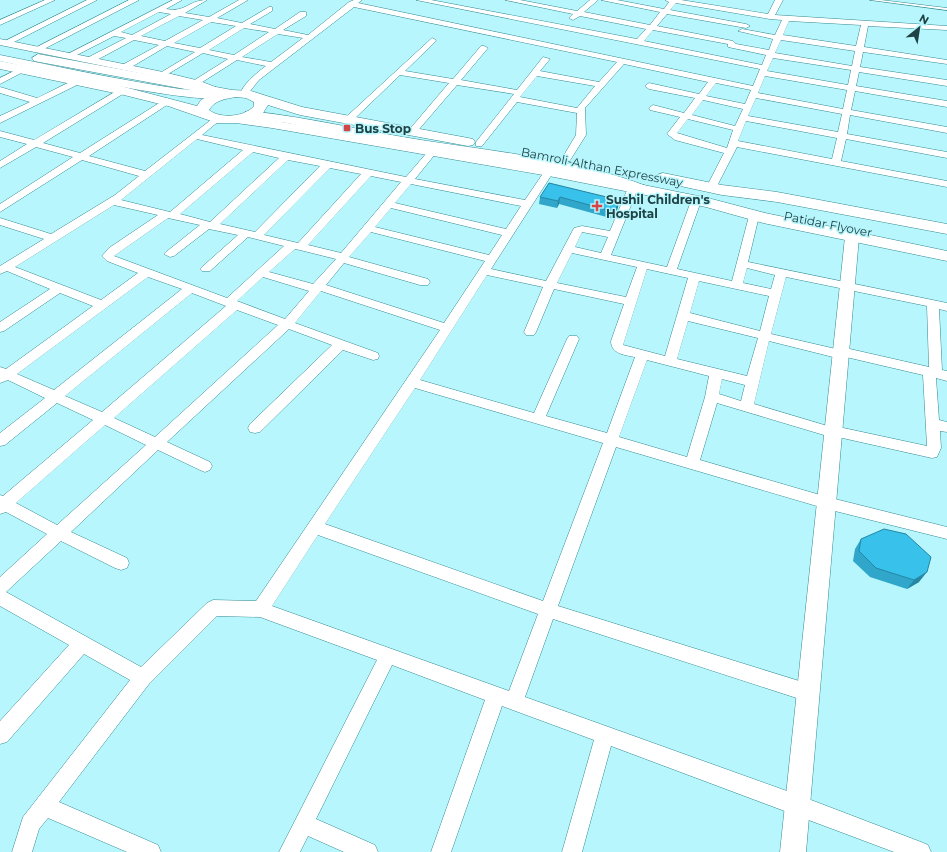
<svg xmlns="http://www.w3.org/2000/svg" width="947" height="852" viewBox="0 0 947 852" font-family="Montserrat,sans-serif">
	<rect width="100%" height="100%" fill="#b6f6fc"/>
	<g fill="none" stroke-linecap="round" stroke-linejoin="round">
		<g stroke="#358a92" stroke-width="1">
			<path id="service" d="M870 0H881L947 8V10Z"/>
		</g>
		<g stroke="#358a92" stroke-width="1">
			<path id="minor" d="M45 0H55L0 25V20Z
				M87 0H97L8 45 1 43Z
				M129 0H139L40 51 33 49Z
				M173 0H182L166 9C186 13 188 0 207 0L185 13 209 17 239 0H248L217 18 242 23 269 7H272V11L250 24 275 29 300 12H306V16L283 30 308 35 349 2 354 0H362L358 3 753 86 760 69 416 0H431L637 39 646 29 580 16 573 20 569 18 573 14 505 0H520L577 11 590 0H598L584 12 650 25 660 12 601 0H617L664 9 669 2 665 0H681L768 14 775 0H783L775 15 947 26V30L868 26 864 47 947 60V64L863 52 860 67 947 80V86L859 72 856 86 947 101V107L855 91 851 110 947 127V133L850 115 847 134 947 152V158L846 139 841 161 947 181V187L737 147 716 188 711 191 707 190 706 188 724 153 675 140 667 134 680 117 650 110 649 108 653 105 684 113 695 98 649 89 645 86 649 83 699 94 708 82 624 64 585 108 586 135 569 162 566 163 561 160 576 135 577 113 517 102 482 146H476V142L514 94 457 85 415 134 412 135 407 132 409 130 449 83 400 75 351 122H345V118L432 38 436 40 435 42 405 71 453 79 481 46H484L488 48 461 80 517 90 543 57 550 59 540 71 599 82 617 62 354 7 259 80 247 95H241C239 87 259 71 266 66L237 60 196 86 193 85V81L228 59 203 53 163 77 159 75 160 73 195 52 167 46 128 69H122V65L159 45 134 40 93 62H87V58L126 38 114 36 71 58 64 56ZM676 3 770 19 782 20 775 35 742 29 738 31 773 39 769 50 736 44 733 41 657 26 667 14 746 28 750 26 746 24 670 10ZM159 12 171 14 132 35 121 32ZM179 16 203 20 165 41 141 36ZM789 21 861 25 856 46 783 35ZM211 22 236 26 200 48 174 43ZM244 28 269 32 234 55 209 50ZM653 30 728 44V47L766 55 762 65 644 41ZM278 34 303 38 271 62 242 57ZM781 40 855 51 852 66 775 53ZM773 58 851 70 848 85 767 71ZM537 76 595 86 577 108 520 97ZM765 76 847 90 843 109 758 93ZM716 83 751 90 745 104 706 96ZM756 98 842 114 838 132 748 116ZM703 100 743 109 735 126 692 115ZM688 119 733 130 727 148 677 133ZM746 121 837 138 832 159 738 141Z
				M20 68H26L27 70 0 84V78Z
				M78 78 82 81 81 83 0 123V116L30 102 0 93V87L37 98Z
				M123 87 126 88V92L43 143 80 153 167 98 171 101 170 103 89 156 145 171 216 116 219 117V121L202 135 406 177 430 149H436V153L415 179 525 200 546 169 549 168 554 171 491 269 546 281 574 228 582 226 610 231 628 188 633 185 638 188 611 255 667 267 691 201 696 198 701 201 677 269 732 281 749 216 754 213 759 216 748 262 947 303V311L939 309 942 370 947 371V381L936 378 939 420 947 422V432L940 431 941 448 937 457 932 458 838 437 834 438 717 403 700 460 827 497 947 527V539L827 509 616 447 558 606 809 684 815 687 818 693 815 699 809 702 553 619 525 697 798 795 921 842 928 845 931 852H894L611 746 582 852H562L594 740 502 706 451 852H431L485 700 392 665 316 819 375 845 378 852H344L308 836 300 852H279L377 660 260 617 217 616 149 684 59 802 158 845 161 852H127L48 818 39 829 32 852H12L23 817 130 680 84 654 7 742 0 744V721L69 645 0 606V577L47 534 6 512 0 514V495L3 496 93 420 57 403 5 445 0 446V433L45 398 8 380 0 383V367L6 369 93 306 60 293 4 331 0 332V322L50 289 7 271 0 274V266L44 239 0 225V218L51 234 115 195 139 176 82 160 0 212V204L73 157 36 147 0 168V161L27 144 0 137V131L34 140ZM197 139 243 150 170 212 121 200ZM253 152 279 158 210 222 180 214ZM288 160 320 166 255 232 220 224ZM330 168 361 174 298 243 264 235ZM371 176 401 182 341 253 308 245ZM411 184 521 206 506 229 395 203ZM114 205 158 215 109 248 102 256 107 261 138 273 101 300 15 267ZM391 208 502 235 489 255 375 227ZM168 218 200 225 166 252 164 254 170 257 174 256 209 229 238 235 202 267 200 269 202 271H210L248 237 284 246 227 298 114 256ZM371 232 485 261 444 323 326 285 344 263 420 285H428L430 282 428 279 349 257ZM582 232 608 237 601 253 575 247ZM295 249 300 250 336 259 313 284 269 272ZM572 253 637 267 626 297 557 283ZM747 268 775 275 771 289 743 283ZM647 269 688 278 665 356 623 345ZM487 275 543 287 524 332 526 335H534L536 332 554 289 624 304 611 341C611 354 625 355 635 357L607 433 546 416 579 339 577 336H569L567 339 534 413 420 380ZM148 277 182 289 54 390 17 374ZM263 277 309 291 285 319 237 301ZM786 277 927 306 929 367 841 347 836 349 771 334ZM699 281 769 296 760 331 690 313ZM321 291 440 330 256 601 213 600 207 603 141 667 6 592 61 541 115 568 121 570 127 568 129 563 127 558 71 532 158 450 200 470 205 472 210 470 212 466 210 462 167 442 289 329 332 345 250 424 248 428 250 432 255 433 260 432 343 350 373 360 378 359 379 356 378 353 295 323ZM192 293 226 306 102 412 65 396ZM237 310 278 325 155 437 114 418ZM688 321 758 338 747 376 677 359ZM769 341 841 359 846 357 923 375 927 446 834 426 831 427 754 404ZM647 360 709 376 705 397 687 457 619 437ZM722 379 745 385 741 401 719 394ZM415 388 603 443 543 601 325 524ZM105 425 146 445 57 525 16 503ZM318 535 538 614 509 691 272 606Z"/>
		</g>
		<g stroke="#358a92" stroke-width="1">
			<path id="tertiary" d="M0 39 163 72 200 81 223 90 225 92 219 95 192 85 163 78 0 45Z
				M852 233 857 234 859 237 806 852H780L845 237 847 234Z"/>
		</g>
		<g stroke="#358a92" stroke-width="1">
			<path id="secondary" d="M0 55C60 67 120 80 180 89 189 90 224 90 227 95 216 111 27 67 0 61Z
				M250 111C307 117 364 131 421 140 497 152 577 159 649 187L651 190 649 193 644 194 614 183 556 170 365 139 287 123 245 118 244 115 245 112Z"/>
		</g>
		<g stroke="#358a92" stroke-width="1">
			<path id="primary" d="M38 54 232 90 251 91 302 107 468 138 473 139 475 142 473 145 468 146 300 115 268 105 263 113 257 118 549 166 708 198 765 213 947 251V261L763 223 706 207 549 176 272 128 236 123H217L168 106 124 95 0 69V61L109 83 197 106 201 100 212 94 34 61 32 58ZM236 97 246 98 254 102V106C245 117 220 119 209 110 215 100 225 99 236 97Z
				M663 173 722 185 777 192 947 224V234L777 202 722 195 657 181 655 178 657 175Z"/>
		</g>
		<use href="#service" fill="#fff" fill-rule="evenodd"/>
		<use href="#minor" fill="#fff" fill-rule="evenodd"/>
		<use href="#tertiary" fill="#fff" fill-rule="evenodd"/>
		<use href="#secondary" fill="#fff" fill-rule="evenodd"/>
		<use href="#primary" fill="#fff" fill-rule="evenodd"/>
	</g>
	<path fill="#2fa6ca" d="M549 183 619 200 618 207 614 219 559 204 557 208 539 204 540 197Z
		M861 539 919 582 907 589 870 577 853 561 855 549Z"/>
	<path fill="#2687a4" d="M560 197 559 204 557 208 558 201Z
		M619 200 618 207 614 219 615 212Z
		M927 572 919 582 907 589 914 580Z"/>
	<path fill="#37c1eb" stroke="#2687a4" d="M549 183 619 200 615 212 560 197 558 201 540 197Z
		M884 529 906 534 931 557 927 572 914 580 876 568 859 551 861 539Z"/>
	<g fill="#d54548" stroke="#b6f6fc" stroke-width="1.5">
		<rect x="343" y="124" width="8" height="8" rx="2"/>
		<path d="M595 200h4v4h4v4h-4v4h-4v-4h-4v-4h4z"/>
	</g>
	<g text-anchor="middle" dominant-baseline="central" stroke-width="3" stroke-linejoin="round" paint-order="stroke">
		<g font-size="12" font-weight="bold" fill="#1f4245" stroke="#b6f6fc" text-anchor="start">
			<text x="355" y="128">Bus Stop</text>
			<text x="606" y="199">Sushil Children's<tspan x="606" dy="14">Hospital</tspan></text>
		</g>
		<g font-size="12" fill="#1f4245" stroke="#b6f6fc">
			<text transform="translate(602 167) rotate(11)">Bamroli-Althan Expressway</text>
			<text transform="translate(828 224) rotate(11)">Patidar Flyover</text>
		</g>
	</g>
	<g transform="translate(919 28) rotate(30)" stroke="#b6f6fc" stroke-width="3" paint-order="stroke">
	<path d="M0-3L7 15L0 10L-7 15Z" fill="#1f4245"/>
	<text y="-6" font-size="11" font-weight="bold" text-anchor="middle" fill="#1f4245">N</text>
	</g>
</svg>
